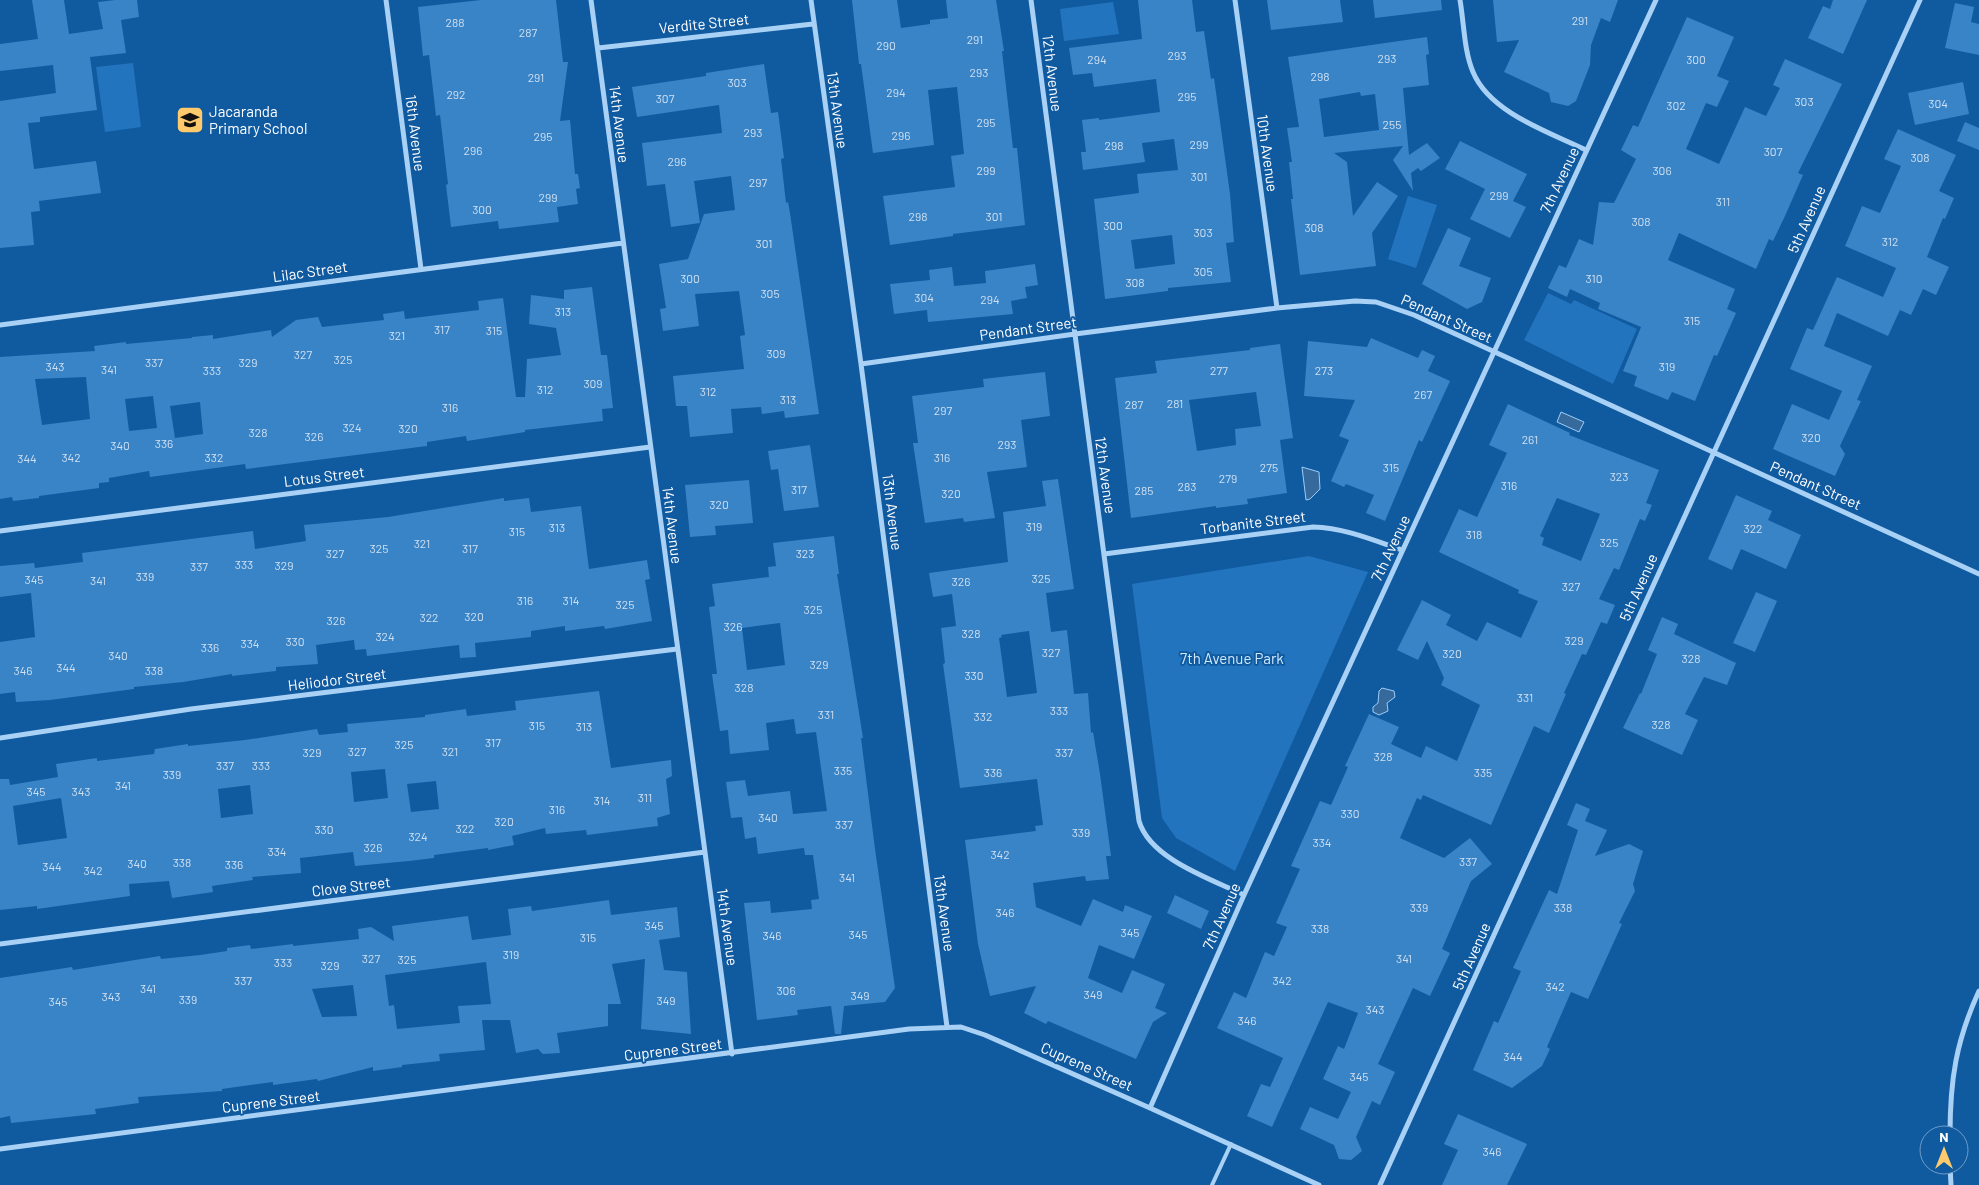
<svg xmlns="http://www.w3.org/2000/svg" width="1979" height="1185" viewBox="0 0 1979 1185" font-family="Barlow,sans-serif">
	<rect width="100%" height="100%" fill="#105aa0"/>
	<path fill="#2374be" d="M1113 2 1119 34 1064 41 1060 9Z
		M133 63 141 127 105 132 96 67Z
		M1408 196 1437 205 1416 268 1388 259Z
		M1548 293 1571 304 1574 300 1637 329 1613 384 1524 340Z
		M1309 556 1368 572 1235 871 1176 838 1162 818 1132 584Z"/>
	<path fill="#366a9d" stroke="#9acdf9" d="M1561 412 1584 422 1579 432 1557 422Z
		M1302 467 1319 472 1320 489 1310 499 1306 500Z
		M1382 688 1394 691 1395 697 1387 703 1388 711 1379 715 1373 712V707L1378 703 1379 691Z"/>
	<path fill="#3983c7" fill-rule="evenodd" d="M32 0H64L69 34 103 29 98 2 115 0H137L139 17 121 20 126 53 90 57 97 110 40 117V122L28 123 34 169 96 161 101 193 39 201 40 211 31 212 34 245 0 248V101L56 93 53 65 0 71V44L38 39Z
		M481 0H556L563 62H568L560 121 570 120 575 174H578L580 188 576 189 578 204 557 207 559 222 499 229 498 221 451 227 446 185 448 184 440 115 436 116 429 55 423 56 418 7Z
		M852 0H897L901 28 930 24V20L948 18 946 0H996L1004 51H1002L1013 148H1017L1025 225 953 234V236L890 245 883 196 955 187 951 156 964 154 957 87 928 90 934 145 873 153 861 64H859Z
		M1138 0H1192L1196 32 1204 31 1211 79 1214 78 1230 194 1234 242 1226 243 1231 282 1168 288V291L1105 299 1094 199 1139 193 1137 174 1178 170 1174 139 1142 143 1145 162 1083 170 1081 152H1086L1082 120 1099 118V120L1160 112 1156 79 1094 87 1092 73 1073 75 1069 48 1142 39ZM1172 235 1175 264 1135 269 1131 240Z
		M1267 0H1340L1343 22 1271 30Z
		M1373 0H1441L1442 10 1375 18Z
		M1493 0H1618L1610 22 1601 18 1591 45 1590 65 1576 101 1568 106 1551 102 1549 93 1504 72 1519 40 1497 42Z
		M1833 0H1867L1843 54 1808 38 1823 6 1830 9Z
		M1955 3 1974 7 1971 22 1979 24V55L1945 48Z
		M1687 17 1734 37 1717 76 1729 81 1717 107 1706 103 1686 149 1719 164 1745 107 1766 116 1780 88 1773 85 1785 59 1842 84 1798 173 1803 175 1785 216 1773 241 1769 239 1756 269 1679 233 1668 260 1735 289 1727 309 1736 313 1717 356 1714 355 1695 401 1672 392 1668 400 1634 386 1637 376 1623 371 1641 327 1598 309 1600 303 1570 289 1567 297 1548 288 1559 265 1566 268 1579 239 1593 245 1599 202 1614 203 1636 159 1621 150 1633 125 1638 127Z
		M1427 37 1429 54 1426 55 1429 85 1403 88 1409 155 1427 143 1440 158 1421 171 1418 168 1411 173 1413 191 1393 160 1403 146 1334 153 1347 162 1353 216 1377 182 1398 196 1372 233 1376 266 1300 275 1291 199H1293L1289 162H1292L1287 128 1299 127 1288 57ZM1360 92 1361 96 1375 94 1379 130 1324 137 1319 99Z
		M764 64 771 113 778 112 784 158 781 159 786 203 788 202 790 213 819 414 785 418 784 411 762 414 761 407 731 409 733 433 690 437 687 406H676L673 376 744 369 740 336 745 335 739 291 695 294 699 326 663 331 660 309 666 308 659 264 688 259 704 214 735 210 731 176 694 181 700 223 671 227 665 184 647 186 642 143 722 133 719 105 637 117 632 87 706 76V73Z
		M1963 82 1969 114 1915 125 1908 93Z
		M1965 122 1979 128V150L1957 141Z
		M1898 129 1956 155 1939 191 1954 198 1945 219 1943 218 1927 257 1949 267 1936 295 1923 289 1911 315 1900 310 1888 336 1837 313 1824 346 1872 366 1857 400 1861 401 1840 446 1845 454 1835 476 1773 449 1792 404 1829 420 1842 391 1790 369 1807 328 1813 330 1837 277 1883 297 1896 268 1845 246 1862 206 1880 213 1901 166 1884 159Z
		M1460 141 1527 174 1513 201 1526 207 1510 238 1470 219 1485 189 1445 169Z
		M1448 228 1471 238 1459 266 1491 278 1482 302 1467 309 1422 284Z
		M1035 264 1038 285 1025 287 1027 298 1011 301 1013 314 928 322 927 310 894 314 890 284 930 280 929 270 952 267 954 286 986 283 985 271Z
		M592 287 601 355H607L613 408 602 409 603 421 525 430V432L467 441 466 436 427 442V446L246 469 245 464 150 477 149 471 109 478V482L99 483V488L39 496V498L13 501 12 497 0 499V357L95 351 94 346 126 342V344L192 338V337L213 335V339L271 330 272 337 296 320 318 317 322 327 384 320 383 314 404 311 405 319 479 310 478 301 503 298 516 397H525L527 359 561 355 556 328 529 324 531 295 564 299V290ZM86 377 90 419 42 425 35 379ZM153 396 157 428 129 431 125 399ZM200 402 203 434 175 438 170 406Z
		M1371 338 1418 358 1422 350 1435 356 1428 371 1450 381 1422 442 1419 440 1385 521 1366 513 1374 495 1346 484 1344 487 1331 481 1349 440 1339 436 1355 400 1304 396 1308 341 1367 347Z
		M1280 344 1293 438 1280 440 1287 493 1247 499 1248 504 1216 508V506L1131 518 1115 378 1157 373 1155 361 1250 350V348ZM1256 392 1261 426 1235 429 1236 445 1197 451 1189 400Z
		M1045 372 1050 416 1021 420 1027 467 987 472 995 518 964 522 963 518 925 523 913 443H918L912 396 984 387 983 379Z
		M1508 404 1570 433 1569 435 1659 470 1646 503 1652 505 1645 521 1640 519 1619 570 1614 568 1599 599 1615 605 1607 624 1601 622 1586 655 1582 654 1564 693 1566 694 1549 733 1534 726 1491 825 1423 795 1421 800 1417 798 1400 838 1444 858 1470 838 1492 864 1471 881 1442 949 1450 953 1430 996 1413 988 1378 1064 1395 1072 1380 1105 1372 1101 1356 1137 1362 1151 1351 1160 1339 1159 1334 1145 1300 1129 1310 1107 1338 1119 1351 1092 1323 1079 1338 1046 1344 1049 1358 1013 1328 1002 1272 1127 1247 1116 1261 1084 1270 1087 1283 1058 1217 1028 1234 992 1246 998 1265 952 1274 956 1287 927 1276 923 1300 869 1291 866 1320 801 1331 805 1348 767 1345 766 1369 714 1399 727 1391 744 1421 758 1426 746 1457 761 1480 705 1441 685 1444 678 1427 641 1418 660 1397 650 1422 600 1451 615 1446 625 1477 641 1487 622 1521 638 1538 601 1518 593 1519 590 1439 552 1459 509 1477 517 1507 453 1489 445ZM1557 498 1600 514 1581 561 1542 545 1544 538 1540 536Z
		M810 445 819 507 784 511 778 469 771 470 768 451Z
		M1058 479 1074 589 1046 593 1051 632 1067 630 1074 694 1088 693 1091 733 1093 732 1100 774 1111 856H1106L1109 879 1086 881 1085 876 1033 883 1036 907 1081 926 1093 899 1123 912 1125 905 1152 916 1134 959 1099 945 1088 978 1122 993 1132 970 1165 984 1155 1008 1167 1013 1153 1022 1136 1059 1048 1021 1046 1024 1024 1013 1036 986 990 996 978 944 965 840 1036 831 1035 826 1043 825 1037 779 960 788 943 664 945 663 941 628 956 626 952 594 933 597 929 573 1008 562 1003 512 1046 506 1042 481ZM1029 631 1037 693 1007 697 999 638 1002 637 1001 635Z
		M749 480 753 523 715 526 716 535 690 537 685 485Z
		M1736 495 1772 511 1768 520 1801 535 1786 569 1741 549 1732 570 1708 559Z
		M504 498V501L529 498 531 512 581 506 589 569 647 560 650 579 645 580 652 621 605 629 604 626 565 631V626L531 631V637L475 643 476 657 460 658 459 645 367 656 366 649 355 650 354 640 316 645 318 664 276 667V671L232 676V674L183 682 134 687V689L50 700 16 702 15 692 0 694V642L35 637 31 593 0 597V566L34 563 35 568 83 562 82 553 253 531 255 549 306 541 304 525 388 517Z
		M834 536 839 574H837L863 738H861L875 849 895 988 885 1002 844 1006 841 1034H835L831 1006 797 1010 798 1015 757 1020 744 903 770 901 771 913 812 909 811 900 819 899 813 855H805L804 848 758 854 756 837 745 839 742 817 731 818 726 782 745 780 748 796 790 791 793 814 827 811 816 732 796 734 794 719 766 723 769 750 730 754 728 730 720 731 712 674H717L709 607 715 606 712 584 769 577 768 567 776 566 773 543ZM780 623 785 665 747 670 742 628Z
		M1756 592 1777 601 1755 652 1733 643Z
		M1662 617 1678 624 1674 634 1736 663 1727 685 1704 677 1685 714 1698 720 1682 755 1623 728 1640 693 1641 694 1657 654 1648 650Z
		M599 691 611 768 671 760 672 776 666 779 670 814 657 818 658 826 587 835 586 830 546 834 545 828 512 836 514 845 488 850V848L434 855V858L409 861 355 866 353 852 300 858 301 873 252 877 253 880 212 886 213 892 172 898 169 881 129 884 130 896 37 909V906L0 910V779H9L10 785 58 777 56 764 97 758V761L154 754 155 749 188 744V746L245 740 317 729 319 735 348 732 347 724 425 717V715L466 709 467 716 516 710 515 701ZM385 769 388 798 354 802 351 772ZM436 781 439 809 411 812 407 784ZM250 785 253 814 221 818 218 789ZM61 798 67 838 18 845 13 806Z
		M1576 803 1590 809 1585 821 1607 830 1595 856 1629 844 1643 851 1633 884 1635 891 1619 923 1622 924 1588 999 1571 992 1547 1047 1550 1049 1542 1066 1512 1088 1473 1070 1494 1021 1498 1023 1521 971 1513 968 1549 890 1557 894 1578 830 1567 825Z
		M1175 895 1209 911 1201 929 1167 913Z
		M609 900 611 915 677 907 680 937 659 940 664 970 687 972 691 1034 641 1029 645 959 612 964 621 1004H608V1026L557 1033 560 1053 543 1054 538 1049 516 1053 510 1020H482L485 1050 439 1054 440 1061 402 1065V1067L373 1071V1067L318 1081 317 1079 273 1085V1082L222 1089V1091L138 1097 139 1103 95 1109 96 1114 11 1123 10 1116 0 1118V978L72 967 73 970 160 956 161 959 200 955 227 951V948L250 945 251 949 293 944V946L359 939 358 929 371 927 394 941 392 926 468 916 472 940 511 935 508 909 531 906 532 911ZM486 962 491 1004 458 1006 460 1023 397 1029 394 1005 389 1006 385 975ZM353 985 357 1016 322 1017 312 989Z
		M1458 1114 1527 1144 1507 1185H1442L1458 1150 1444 1144Z"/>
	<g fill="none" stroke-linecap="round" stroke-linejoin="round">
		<path stroke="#a8d1f5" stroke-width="4" d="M1212 1185 1231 1144"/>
		<path stroke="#a8d1f5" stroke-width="5" d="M386 0 421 269
			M591 0 732 1054
			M811 0 861 364 947 1027
			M1031 0 1139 821C1150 859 1211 879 1244 895
			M1235 0 1277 308
			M1460 0C1464 23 1464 51 1473 72 1490 113 1549 132 1586 150
			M598 48 813 24
			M0 325 623 243
			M861 364 1075 334 1277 308 1355 301 1376 302 1414 315 1979 574
			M0 531 650 447
			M1104 554 1313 527C1345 528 1373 540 1402 550
			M0 738 191 709 677 649
			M0 944 705 852
			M1150 1108 1244 895 1656 0
			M1950 1135C1950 1080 1956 1041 1979 991
			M0 1149 909 1029 961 1027 985 1035 1150 1108 1319 1185
			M1950 1165 1951 1185
			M1380 1185 1920 0"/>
	</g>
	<defs>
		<g id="school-square" transform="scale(1.4375)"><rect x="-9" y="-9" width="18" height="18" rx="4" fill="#ffca6c" stroke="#105aa0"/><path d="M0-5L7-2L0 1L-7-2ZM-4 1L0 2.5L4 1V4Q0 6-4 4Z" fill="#111"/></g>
	</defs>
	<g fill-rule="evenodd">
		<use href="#school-square" x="190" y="120"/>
	</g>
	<g text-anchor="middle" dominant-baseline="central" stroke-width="4" stroke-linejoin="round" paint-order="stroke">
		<g font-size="12" fill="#cee0f1">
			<text x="1580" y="20">291</text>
			<text x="455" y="22">288</text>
			<text x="528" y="32">287</text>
			<text x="975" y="39">291</text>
			<text x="886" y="45">290</text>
			<text x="1177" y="55">293</text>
			<text x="1387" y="58">293</text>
			<text x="1097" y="59">294</text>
			<text x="1696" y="59">300</text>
			<text x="979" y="72">293</text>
			<text x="1320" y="76">298</text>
			<text x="536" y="77">291</text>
			<text x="737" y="82">303</text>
			<text x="896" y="92">294</text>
			<text x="456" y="94">292</text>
			<text x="1187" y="96">295</text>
			<text x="665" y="98">307</text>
			<text x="1804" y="101">303</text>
			<text x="1938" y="103">304</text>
			<text x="1676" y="105">302</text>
			<text x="986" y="122">295</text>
			<text x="1392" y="124">255</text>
			<text x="753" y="132">293</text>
			<text x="901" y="135">296</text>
			<text x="543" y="136">295</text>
			<text x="1199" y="144">299</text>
			<text x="1114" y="145">298</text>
			<text x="473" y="150">296</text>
			<text x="1773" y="151">307</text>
			<text x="1920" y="157">308</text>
			<text x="677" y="161">296</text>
			<text x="986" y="170">299</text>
			<text x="1662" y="170">306</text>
			<text x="1199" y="176">301</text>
			<text x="758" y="182">297</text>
			<text x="1499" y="195">299</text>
			<text x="548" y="197">299</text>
			<text x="1723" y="201">311</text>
			<text x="482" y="209">300</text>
			<text x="918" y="216">298</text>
			<text x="994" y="216">301</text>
			<text x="1641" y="221">308</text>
			<text x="1113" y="225">300</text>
			<text x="1314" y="227">308</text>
			<text x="1203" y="232">303</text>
			<text x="1890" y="241">312</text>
			<text x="764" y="243">301</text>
			<text x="1203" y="271">305</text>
			<text x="690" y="278">300</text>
			<text x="1594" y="278">310</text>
			<text x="1135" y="282">308</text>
			<text x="770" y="293">305</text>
			<text x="924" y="297">304</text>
			<text x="990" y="299">294</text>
			<text x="563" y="311">313</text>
			<text x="1692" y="320">315</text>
			<text x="442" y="329">317</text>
			<text x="494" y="330">315</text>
			<text x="397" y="335">321</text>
			<text x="776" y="353">309</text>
			<text x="303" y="354">327</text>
			<text x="343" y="359">325</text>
			<text x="154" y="362">337</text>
			<text x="248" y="362">329</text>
			<text x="55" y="366">343</text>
			<text x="1667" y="366">319</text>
			<text x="109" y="369">341</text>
			<text x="212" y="370">333</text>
			<text x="1219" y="370">277</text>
			<text x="1324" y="370">273</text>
			<text x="593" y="383">309</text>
			<text x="545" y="389">312</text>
			<text x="708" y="391">312</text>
			<text x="1423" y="394">267</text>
			<text x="788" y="399">313</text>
			<text x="1175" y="403">281</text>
			<text x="1134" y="404">287</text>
			<text x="450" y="407">316</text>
			<text x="943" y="410">297</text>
			<text x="352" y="427">324</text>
			<text x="408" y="428">320</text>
			<text x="258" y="432">328</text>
			<text x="314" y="436">326</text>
			<text x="1811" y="437">320</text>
			<text x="1530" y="439">261</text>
			<text x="164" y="443">336</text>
			<text x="1007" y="444">293</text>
			<text x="120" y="445">340</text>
			<text x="71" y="457">342</text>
			<text x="214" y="457">332</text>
			<text x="942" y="457">316</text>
			<text x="27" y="458">344</text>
			<text x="1269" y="467">275</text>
			<text x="1391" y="467">315</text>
			<text x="1619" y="476">323</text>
			<text x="1228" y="478">279</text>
			<text x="1509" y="485">316</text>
			<text x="1187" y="486">283</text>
			<text x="799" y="489">317</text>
			<text x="1144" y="490">285</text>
			<text x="951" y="493">320</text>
			<text x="719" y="504">320</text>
			<text x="1034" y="526">319</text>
			<text x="557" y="527">313</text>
			<text x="1753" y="528">322</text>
			<text x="517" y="531">315</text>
			<text x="1474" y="534">318</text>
			<text x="1609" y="542">325</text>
			<text x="422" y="543">321</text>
			<text x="379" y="548">325</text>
			<text x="470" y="548">317</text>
			<text x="335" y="553">327</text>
			<text x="805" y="553">323</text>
			<text x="244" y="564">333</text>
			<text x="284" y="565">329</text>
			<text x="199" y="566">337</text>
			<text x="145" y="576">339</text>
			<text x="1041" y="578">325</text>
			<text x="34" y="579">345</text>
			<text x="98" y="580">341</text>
			<text x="961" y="581">326</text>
			<text x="1571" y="586">327</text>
			<text x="525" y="600">316</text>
			<text x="571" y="600">314</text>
			<text x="625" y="604">325</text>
			<text x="813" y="609">325</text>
			<text x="474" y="616">320</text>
			<text x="429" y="617">322</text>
			<text x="336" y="620">326</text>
			<text x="733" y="626">326</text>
			<text x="971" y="633">328</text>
			<text x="385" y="636">324</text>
			<text x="1574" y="640">329</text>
			<text x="295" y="641">330</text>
			<text x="250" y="643">334</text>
			<text x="210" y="647">336</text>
			<text x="1051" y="652">327</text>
			<text x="1452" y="653">320</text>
			<text x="118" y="655">340</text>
			<text x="1691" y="658">328</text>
			<text x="819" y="664">329</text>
			<text x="66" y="667">344</text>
			<text x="23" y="670">346</text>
			<text x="154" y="670">338</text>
			<text x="974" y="675">330</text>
			<text x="744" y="687">328</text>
			<text x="1525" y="697">331</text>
			<text x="1059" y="710">333</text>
			<text x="826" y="714">331</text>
			<text x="983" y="716">332</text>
			<text x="1661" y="724">328</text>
			<text x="537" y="725">315</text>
			<text x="584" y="726">313</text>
			<text x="493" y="742">317</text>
			<text x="404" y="744">325</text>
			<text x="357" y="751">327</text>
			<text x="450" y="751">321</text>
			<text x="312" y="752">329</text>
			<text x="1064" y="752">337</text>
			<text x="1383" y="756">328</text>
			<text x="225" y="765">337</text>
			<text x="261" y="765">333</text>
			<text x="843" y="770">335</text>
			<text x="993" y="772">336</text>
			<text x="1483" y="772">335</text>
			<text x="172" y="774">339</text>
			<text x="123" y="785">341</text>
			<text x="36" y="791">345</text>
			<text x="81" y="791">343</text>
			<text x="645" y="797">311</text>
			<text x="602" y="800">314</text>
			<text x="557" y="809">316</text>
			<text x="1350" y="813">330</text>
			<text x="768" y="817">340</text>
			<text x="504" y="821">320</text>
			<text x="844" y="824">337</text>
			<text x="465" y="828">322</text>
			<text x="324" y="829">330</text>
			<text x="1081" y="832">339</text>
			<text x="418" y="836">324</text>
			<text x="1322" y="842">334</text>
			<text x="373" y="847">326</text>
			<text x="277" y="851">334</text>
			<text x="1000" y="854">342</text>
			<text x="1468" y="861">337</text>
			<text x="182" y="862">338</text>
			<text x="137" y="863">340</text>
			<text x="234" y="864">336</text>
			<text x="52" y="866">344</text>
			<text x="93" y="870">342</text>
			<text x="847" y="877">341</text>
			<text x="1419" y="907">339</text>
			<text x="1563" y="907">338</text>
			<text x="1005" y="912">346</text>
			<text x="654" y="925">345</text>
			<text x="1320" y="928">338</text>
			<text x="1130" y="932">345</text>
			<text x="858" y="934">345</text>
			<text x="772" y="935">346</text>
			<text x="588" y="937">315</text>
			<text x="511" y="954">319</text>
			<text x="371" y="958">327</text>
			<text x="1404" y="958">341</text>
			<text x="407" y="959">325</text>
			<text x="283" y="962">333</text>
			<text x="330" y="965">329</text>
			<text x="243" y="980">337</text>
			<text x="1282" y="980">342</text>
			<text x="1555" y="986">342</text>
			<text x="148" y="988">341</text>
			<text x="786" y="990">306</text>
			<text x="1093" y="994">349</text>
			<text x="860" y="995">349</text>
			<text x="111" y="996">343</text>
			<text x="188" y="999">339</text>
			<text x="666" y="1000">349</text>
			<text x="58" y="1001">345</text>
			<text x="1375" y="1009">343</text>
			<text x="1247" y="1020">346</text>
			<text x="1513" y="1056">344</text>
			<text x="1359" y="1076">345</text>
			<text x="1492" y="1151">346</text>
		</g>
		<g font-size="15" fill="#fff" stroke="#105aa0">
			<text transform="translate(704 23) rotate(-6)">Verdite Street</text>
			<text transform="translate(1053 73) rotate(83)">12th Avenue</text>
			<text transform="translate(838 110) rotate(82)">13th Avenue</text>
			<text transform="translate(620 124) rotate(83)">14th Avenue</text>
			<text transform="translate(416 133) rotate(83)">16th Avenue</text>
			<text transform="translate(1268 153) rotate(82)">10th Avenue</text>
			<text transform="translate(1559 180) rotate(-65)">7th Avenue</text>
			<text transform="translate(1806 219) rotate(-66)">5th Avenue</text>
			<text transform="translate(310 271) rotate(-8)">Lilac Street</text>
			<text transform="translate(1447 318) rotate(24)">Pendant Street</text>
			<text transform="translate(1028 328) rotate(-8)">Pendant Street</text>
			<text transform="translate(1106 475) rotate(82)">12th Avenue</text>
			<text transform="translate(324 476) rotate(-7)">Lotus Street</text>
			<text transform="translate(1816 485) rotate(24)">Pendant Street</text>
			<text transform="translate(893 512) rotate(83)">13th Avenue</text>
			<text transform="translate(1253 522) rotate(-7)">Torbanite Street</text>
			<text transform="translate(673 525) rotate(83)">14th Avenue</text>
			<text transform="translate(1390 548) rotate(-65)">7th Avenue</text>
			<text transform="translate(1638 587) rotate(-66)">5th Avenue</text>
			<text transform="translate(337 679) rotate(-7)">Heliodor Street</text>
			<text transform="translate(351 886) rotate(-7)">Clove Street</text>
			<text transform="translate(945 913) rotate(82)">13th Avenue</text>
			<text transform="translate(1221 916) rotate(-66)">7th Avenue</text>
			<text transform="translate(728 927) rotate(82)">14th Avenue</text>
			<text transform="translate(1471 956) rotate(-66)">5th Avenue</text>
			<text transform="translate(673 1049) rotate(-7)">Cuprene Street</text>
			<text transform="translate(1087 1066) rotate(24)">Cuprene Street</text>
			<text transform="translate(271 1101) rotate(-7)">Cuprene Street</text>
		</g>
		<g font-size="15" fill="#fff" stroke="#105aa0" text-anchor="start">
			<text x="209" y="111">Jacaranda<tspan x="209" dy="17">Primary School</tspan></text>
		</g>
		<g font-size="15" fill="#d1e9fe" stroke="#105aa0">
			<text x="1232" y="658">7th Avenue Park</text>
		</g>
	</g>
	<g transform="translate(1944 1150)"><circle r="24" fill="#105aa0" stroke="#709cc6"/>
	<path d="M0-4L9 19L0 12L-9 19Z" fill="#ffca6c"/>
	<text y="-8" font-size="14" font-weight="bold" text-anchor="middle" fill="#ffffff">N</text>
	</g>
</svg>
